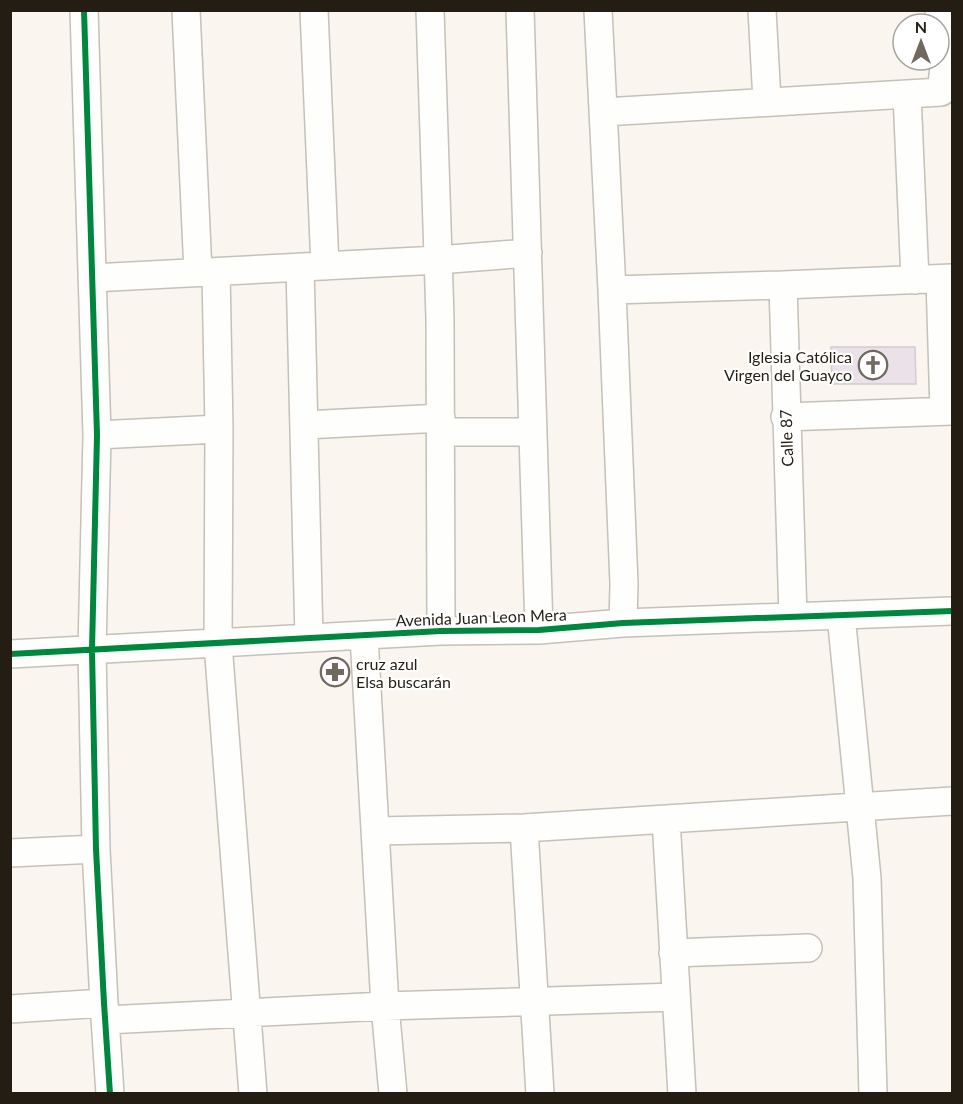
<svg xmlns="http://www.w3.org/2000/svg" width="963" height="1104" viewBox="0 0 963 1104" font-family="Lato,sans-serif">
	<rect width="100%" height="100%" fill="#faf5ee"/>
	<path fill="#eae2e8" stroke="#d1ccce" stroke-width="1.5" d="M831 347H915L916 384H832Z"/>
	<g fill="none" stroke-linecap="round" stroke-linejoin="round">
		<g stroke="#c5c0b8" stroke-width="30">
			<path id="minor" d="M84 10 97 435 92 650 96 849 104 1003 110 1094
				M186 10 198 272
				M314 10 325 266
				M430 10 440 318 441 631
				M520 10 539 630
				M598 10 612 290 624 584 623 623
				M762 10 767 101
				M907 94 915 280
				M604 112 941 92 944 67 939 10
				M300 267 309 638
				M216 272 219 429 218 644 253 1094
				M92 278 438 260 528 253
				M940 279 944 411
				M783 285 952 278
				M612 290 783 285 793 617
				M785 417 952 411
				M305 425 441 418
				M441 432H533
				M97 435 219 429
				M841 615 867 878 873 1094
				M364 636 385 1006 393 1094
				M10 654 441 631 539 630 623 623 952 611
				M666 819 682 1094
				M524 828 540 1094
				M376 831 524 828 952 801
				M10 853 96 849
				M673 953 808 948
				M10 1009 104 1003
				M106 1020 385 1006 676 997"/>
		</g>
		<use href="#minor" stroke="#fefefc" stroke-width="27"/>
		<g stroke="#fff" stroke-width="10">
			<path id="cycleway" d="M84 10 97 435 92 650 96 849 104 1003 110 1094
				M10 654 441 631 539 630 623 623 952 611"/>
		</g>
		<use href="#cycleway" stroke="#00873e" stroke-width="6"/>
	</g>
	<defs>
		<g id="church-ring" transform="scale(1.5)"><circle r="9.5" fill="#fff" stroke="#6f6960" stroke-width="1.5"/><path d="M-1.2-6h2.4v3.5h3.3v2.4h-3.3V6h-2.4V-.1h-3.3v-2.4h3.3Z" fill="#6f6960"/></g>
		<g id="pharmacy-ring" transform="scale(1.5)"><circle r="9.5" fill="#fff" stroke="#6f6960" stroke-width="1.5"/><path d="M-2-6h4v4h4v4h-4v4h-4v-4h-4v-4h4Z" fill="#6f6960"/></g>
	</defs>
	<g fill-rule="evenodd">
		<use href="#church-ring" x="873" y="365"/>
		<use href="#pharmacy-ring" x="335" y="672"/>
	</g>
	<g text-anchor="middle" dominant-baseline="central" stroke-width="4.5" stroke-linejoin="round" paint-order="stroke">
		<g font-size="16" fill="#241d13" stroke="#fff" text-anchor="end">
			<text x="852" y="356">Iglesia Católica<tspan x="852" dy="18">Virgen del Guayco</tspan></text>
			<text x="356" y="663" text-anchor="start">cruz azul<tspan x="356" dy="18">Elsa buscarán</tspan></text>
		</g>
		<g font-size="16" fill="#241d13" stroke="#fff">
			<text transform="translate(786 438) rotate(-92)">Calle 87</text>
			<text transform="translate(481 617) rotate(-2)">Avenida Juan Leon Mera</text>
		</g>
	</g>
	<rect width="963" height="1104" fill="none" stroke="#241d13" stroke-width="24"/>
	<g transform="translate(921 42)"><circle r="28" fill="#ffffff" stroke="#a7a5a1" stroke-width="1.5"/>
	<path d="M0-4.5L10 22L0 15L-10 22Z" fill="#6f6960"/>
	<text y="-9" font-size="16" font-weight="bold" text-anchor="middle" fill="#241d13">N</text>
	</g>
</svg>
